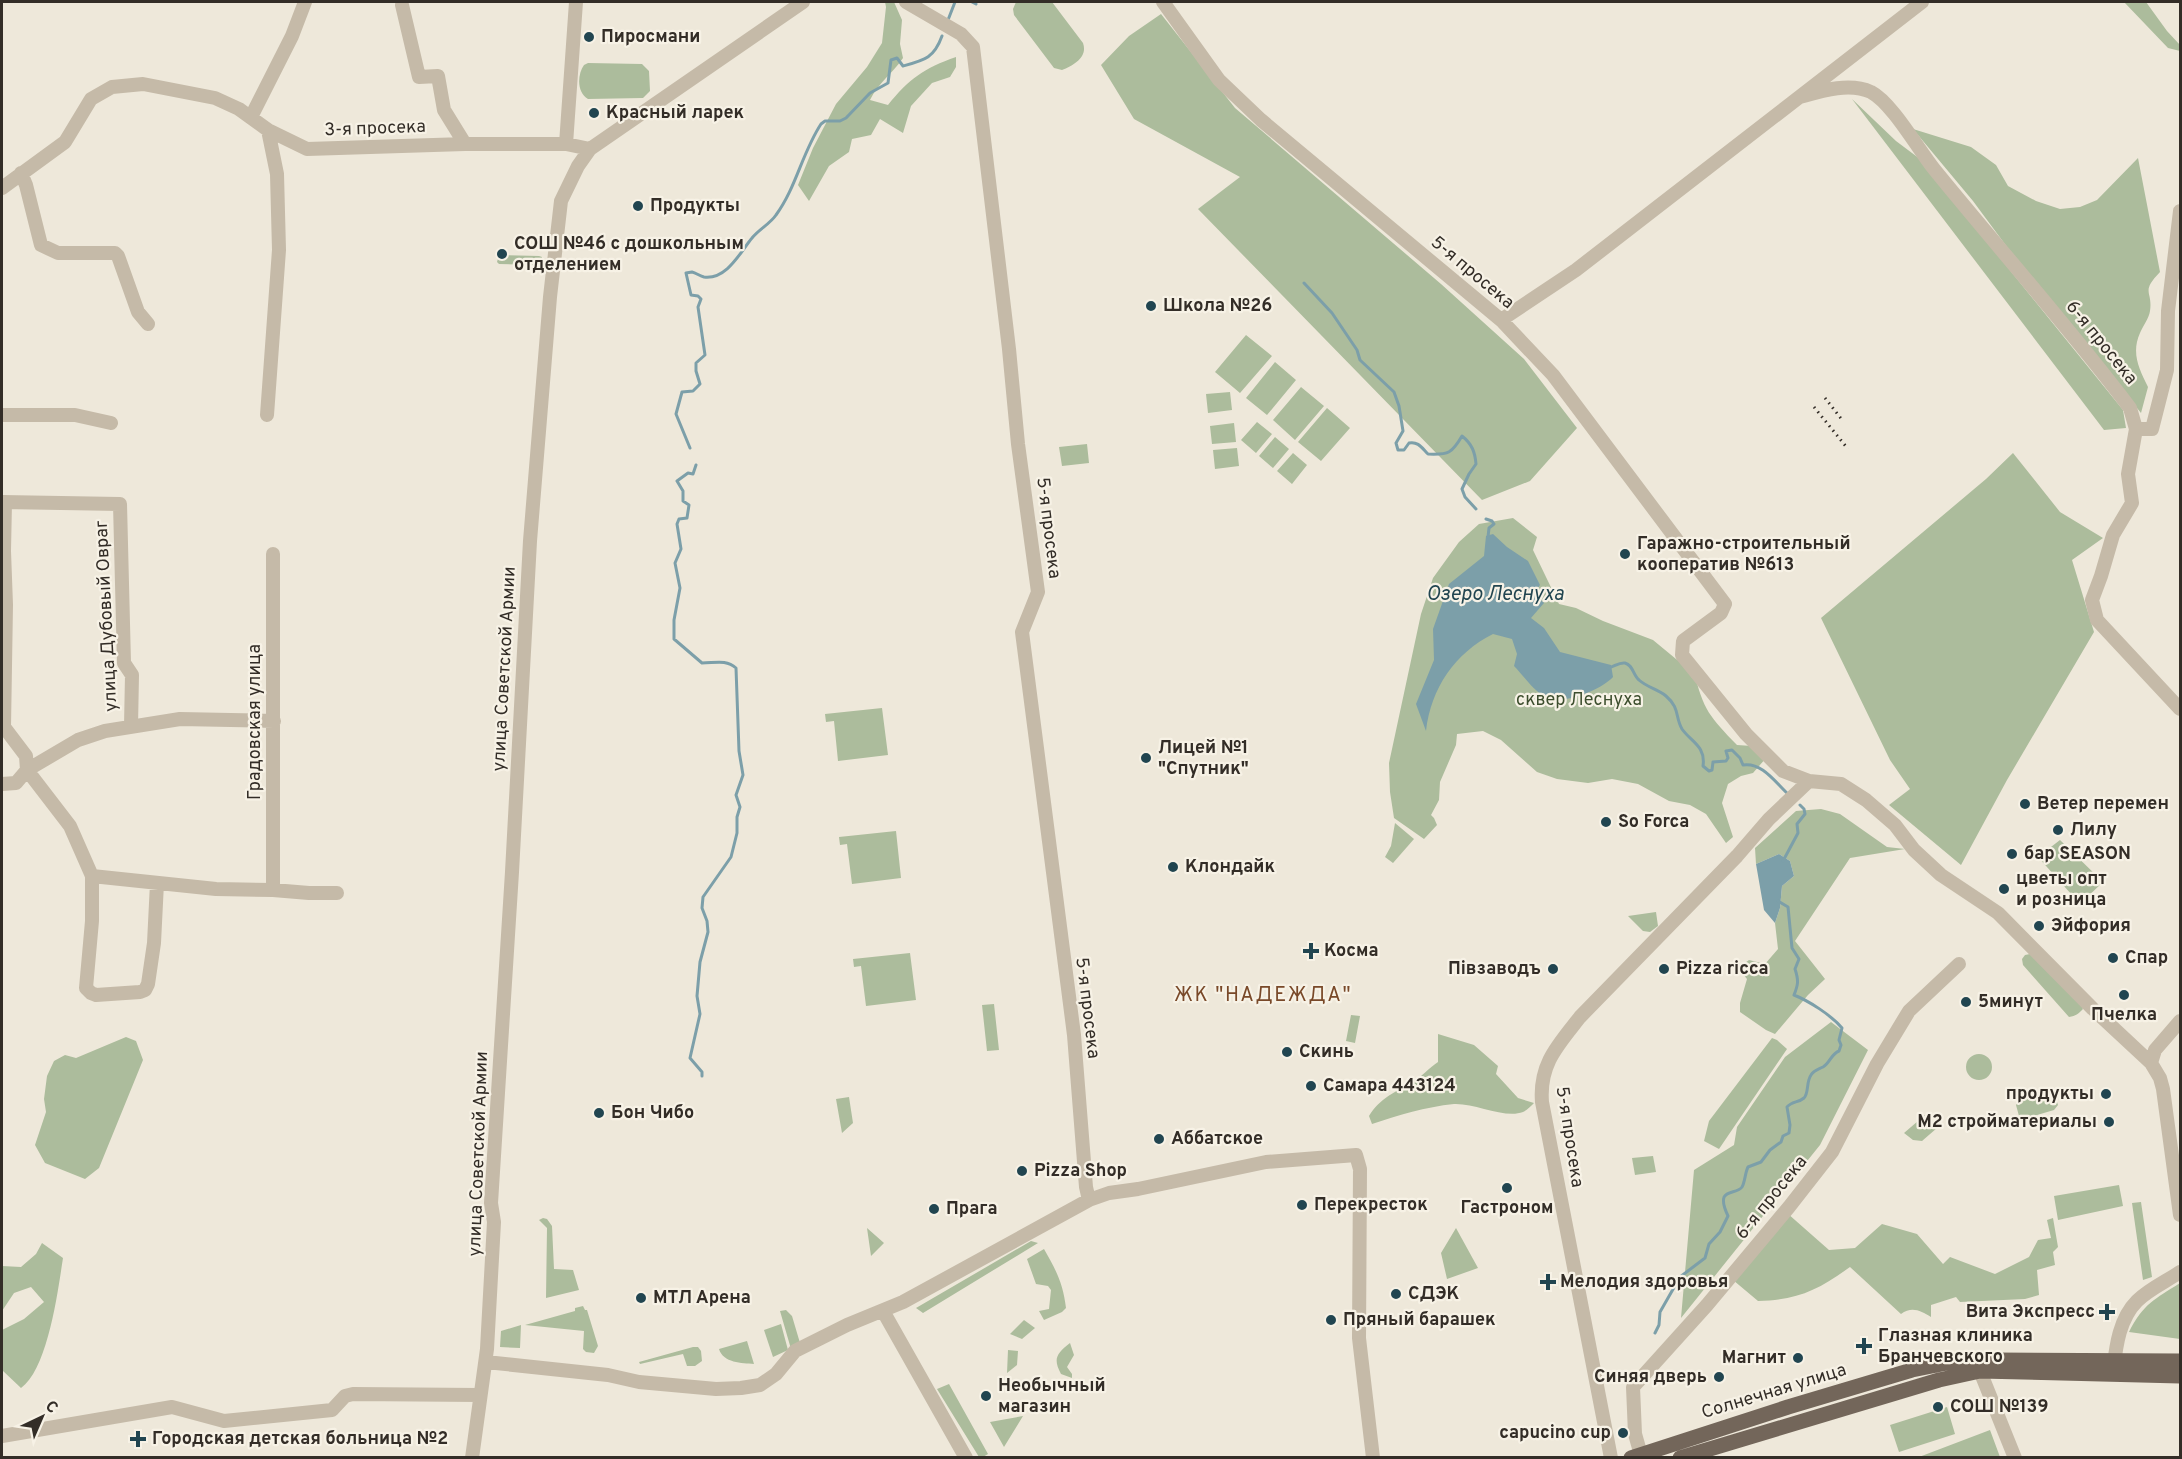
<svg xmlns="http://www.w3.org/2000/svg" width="2182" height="1459" viewBox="0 0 2182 1459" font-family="Overpass,sans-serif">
	<rect width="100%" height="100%" fill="#eee8da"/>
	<path fill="#acbc9c" d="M885 2H894L902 20 900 44 903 58C893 73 878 83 870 100L888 105C909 79 924 68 956 57V67L950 77 932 83 911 106 903 133 880 119 871 135 852 139 849 152 829 166 809 201 798 185 813 148 836 104 867 67 882 43 886 7Z
		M1016 2H1052L1083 43C1088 57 1074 65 1062 70L1054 68 1014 15 1013 9Z
		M2124 2H2146L2167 31 2180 45V51L2168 48Z
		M1161 14 1235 108 1441 284 1524 359 1577 428 1530 481 1482 500 1198 209 1240 177 1134 119 1101 65 1129 36Z
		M588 63 642 64 649 71 650 91 643 98 588 99C577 93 577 75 584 65Z
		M1852 99 1896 141 1920 159 2123 410 2126 428 2104 430Z
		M1913 129 1971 147 1996 165 2008 186 2036 201 2060 209 2080 207 2097 200 2138 158 2160 272C2140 293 2153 290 2150 311 2149 318 2143 326 2140 333 2131 353 2139 369 2148 387L2141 413 2010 251 1973 201Z
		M499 255 539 256 542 257 541 265 499 264 497 262Z
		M1246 335 1272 356 1240 393 1215 372Z
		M1275 362 1296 380 1267 415 1246 398Z
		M1301 387 1324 406 1295 440 1273 420Z
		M1230 392 1232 410 1208 413 1206 394Z
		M1327 408 1350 428 1321 461 1298 442Z
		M1257 422 1272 434 1256 453 1241 440Z
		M1234 423 1236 442 1212 444 1210 426Z
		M1275 437 1289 449 1273 468 1259 456Z
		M1087 444 1089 463 1062 466 1059 447Z
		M1237 448 1239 466 1215 469 1213 450Z
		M1293 453 1307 465 1292 484 1277 471Z
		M2013 453 2060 512 2103 538 2072 560 2094 632 2007 780 1961 865 1889 805 1910 789 1890 760 1821 618 1986 479Z
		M1513 518 1537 537 1533 550 1559 604 1576 608 1603 621 1653 640 1676 659 1694 671C1703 710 1710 717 1737 745L1752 746 1766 758 1753 773 1741 776 1728 784 1722 803 1733 837 1726 843 1706 814 1690 805 1669 801 1638 784 1612 779 1588 783 1557 779 1537 772 1501 740 1483 731 1457 734 1456 745 1440 782 1439 800 1431 815 1434 818 1437 825 1424 839 1394 818 1390 792 1389 763 1421 614 1433 578 1459 542 1479 524Z
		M882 708 888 755 838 761 834 721 826 722 825 714Z
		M1821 809 1840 814 1887 847 1905 849 1850 858 1795 941 1825 979 1808 995 1775 1034 1766 1030 1740 1012V1003L1747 979 1738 968 1749 960 1765 964 1778 949 1775 923 1780 908 1782 886 1794 876 1790 861 1779 854 1756 864 1755 848 1796 811Z
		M1395 823 1414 839 1393 863 1385 857 1391 846Z
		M896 831 901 878 852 884 847 844 840 845 839 837Z
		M2060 840 2103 882 2080 904 2038 857Z
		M1656 912 1658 926 1650 932 1643 931 1628 916Z
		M910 953 916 1000 866 1006 861 966 854 967 853 959Z
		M2030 954 2080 1003 2083 1009C2078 1014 2076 1016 2069 1017L2023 965 2022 959 2025 955Z
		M994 1004 999 1050 987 1051 982 1005Z
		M1351 1015 1360 1016 1355 1043 1346 1041Z
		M1831 1022 1868 1050 1820 1145 1681 1318 1694 1170 1734 1145 1737 1127 1785 1057Z
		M1438 1034 1474 1045 1498 1066 1496 1074 1518 1098 1534 1103C1531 1106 1527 1110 1523 1112 1505 1119 1475 1103 1454 1104 1425 1107 1399 1115 1372 1124L1369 1116C1380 1098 1395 1092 1413 1082 1420 1078 1430 1067 1438 1062Z
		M126 1037 136 1041 143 1060 99 1168 85 1179 45 1163 35 1145 46 1112 44 1099 47 1076 54 1061 65 1055 76 1058Z
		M1772 1038 1777 1040 1787 1049 1719 1149 1704 1141 1709 1121Z
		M1966 1067a13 13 0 1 1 26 0a13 13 0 1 1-26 0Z
		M2049 1091 2054 1093 2058 1105 2054 1110 2024 1119 2019 1116 2016 1105 2019 1101Z
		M849 1097 853 1123 842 1133 836 1099Z
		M1925 1115 1937 1128 1922 1141 1913 1140 1904 1133Z
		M1653 1156 1656 1172 1635 1175 1632 1158Z
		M2119 1185 2123 1206 2058 1220 2054 1196Z
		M2141 1202 2152 1277 2143 1280 2132 1203Z
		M1787 1213 1829 1250 1855 1248 1882 1224 1917 1234 1943 1264 1950 1257 1995 1274 2029 1257 2038 1240 2051 1238 2047 1220 2053 1218 2058 1247 2053 1252 2055 1265 2037 1270 2039 1295 2025 1299 1960 1302 1956 1297 1931 1305V1317C1921 1311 1912 1306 1901 1314L1850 1267C1818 1290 1798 1300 1758 1301L1733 1280Z
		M543 1218 547 1219 552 1226 554 1269 573 1270 579 1290 546 1298 547 1228 539 1220Z
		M867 1228 884 1243 871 1256Z
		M1456 1228 1478 1268 1447 1279 1441 1253Z
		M1031 1241 1038 1243 923 1313 916 1308Z
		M42 1243 63 1258C58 1290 48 1369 21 1388L2 1370V1330L24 1319 44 1302 31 1287 14 1293 2 1311V1266L21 1267 36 1254Z
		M1044 1249C1056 1270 1063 1283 1066 1308L1062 1312 1044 1320 1039 1311 1049 1309 1051 1290 1048 1286 1036 1284 1027 1259Z
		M2180 1283V1339L2129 1332C2143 1304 2155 1299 2180 1283Z
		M583 1306 585 1310H587L598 1346 594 1353 586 1352 583 1349 584 1331 525 1325 575 1311V1308Z
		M786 1310 792 1316 800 1343 791 1349 780 1311Z
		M1024 1320 1035 1328 1022 1339 1010 1334Z
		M781 1324 788 1350 773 1357 764 1330Z
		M521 1325 520 1348 500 1347 501 1331Z
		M747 1341 754 1364C742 1363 723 1363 719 1349Z
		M1070 1343 1074 1355 1067 1367 1072 1374V1378L1061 1374C1053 1359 1056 1354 1070 1343Z
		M693 1347H698L701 1351 702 1361 695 1366H687L683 1354 640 1364 639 1362Z
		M1008 1350 1018 1351 1017 1365 1007 1373Z
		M949 1384 988 1454 983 1457H979L937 1389Z
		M1947 1407 1955 1434 1899 1452 1890 1425Z
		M1023 1416 1004 1447 990 1422Z
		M1990 1430 2000 1457H1919Z"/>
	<path fill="#7c9fa9" d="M1493 534 1507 547 1528 561 1540 585 1534 593 1544 603 1531 618 1544 628 1560 652 1611 665 1613 677C1601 690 1561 707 1544 696 1533 690 1523 675 1514 666L1517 654 1512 639 1493 634C1455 653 1431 688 1426 731L1416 704 1434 660 1433 629 1449 584 1484 556 1486 536Z
		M1779 854 1790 861 1794 876 1782 886 1780 908 1775 923 1764 910 1756 864Z"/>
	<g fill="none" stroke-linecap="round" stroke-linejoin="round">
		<path stroke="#7c9fa9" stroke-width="3" d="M972 2 976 4
			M948 20 955 2
			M1304 283 1332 313 1357 350 1360 360 1394 392 1399 406 1403 431 1396 443 1398 450H1404L1409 443C1418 441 1422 448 1428 454 1449 455 1452 453 1462 436 1472 444 1475 452 1476 464L1469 474 1462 489 1465 497 1476 509
			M690 448 676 414 682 392 693 391 700 384 696 371V363L705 355 698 307 701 299 698 296 691 295 686 273 692 272C696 273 700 276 704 277 727 280 741 251 752 238 759 229 770 224 776 215 796 188 802 153 821 124L825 121H840L846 118 870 93 888 83 891 60 897 58 903 66C925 60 934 58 942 36
			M696 465 693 474 688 473 677 481 683 491V501L689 505 687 518 679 519 677 524 681 549 675 563 680 588 674 620V639L702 663C715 663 726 659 736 668L739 751 743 775 736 795 740 807 737 817V833L731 857 703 897 702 908 707 921 708 932 700 962 697 996 700 1014 690 1058 702 1072V1076
			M1486 519 1492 521 1494 524 1489 528 1488 537
			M1608 668C1614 667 1619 662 1625 663 1633 665 1633 675 1639 680 1648 688 1658 689 1666 696 1680 708 1675 717 1682 729 1691 742 1706 746 1703 766L1709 771 1712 770 1713 762 1726 761 1728 758 1726 751 1732 750 1740 758 1743 765C1762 762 1775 782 1788 794
			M1783 861 1798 833 1797 824 1805 814 1804 809 1800 805
			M1655 1333 1659 1325 1660 1312 1680 1277 1705 1258 1709 1244 1720 1232 1728 1216C1714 1186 1736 1196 1742 1187 1745 1182 1745 1173 1748 1167L1761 1162 1770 1150 1781 1142 1783 1136 1789 1133 1790 1125 1787 1107C1792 1101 1798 1103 1804 1098 1809 1093 1806 1082 1811 1075 1814 1070 1817 1070 1823 1067 1830 1063 1831 1054 1839 1051L1841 1045 1839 1040 1842 1028C1831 1015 1809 1001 1794 995 1798 985 1799 981 1795 969L1799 959 1792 948 1788 907 1778 901"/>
		<path stroke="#c5baa8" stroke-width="14" d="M906 2 961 34 973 47 1009 349 1018 444 1038 592 1022 632 1074 1035 1086 1187 1089 1200
			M1163 2 1219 80 1261 120 1501 320 1553 375 1725 604 1721 613 1683 641 1682 655 1746 734 1783 771 1809 781 1841 784 1866 800 1895 825 1914 850 1941 875 1998 913 2093 1009 2151 1063
			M402 5 419 77 438 76 444 110 465 144
			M1800 97C1821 91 1849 82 1871 92 1892 103 1918 149 1934 169 1999 249 2068 326 2130 408L2136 429 2128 474 2132 503 2113 535 2101 576 2092 600 2097 620 2180 709
			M251 117 292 36 305 2
			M566 144 576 2
			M21 173 26 185 41 245 58 253H115L118 256 138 312 148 324
			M2 188 65 142 91 99 112 87 143 84 215 98 239 109 268 130 307 149 465 144H566L590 149
			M1501 320 1576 270 1922 2
			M2 415H75L111 423
			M267 415 279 250 277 174 268 130
			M2136 429H2152L2167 370 2168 311 2180 211
			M2 502 120 504 124 663 132 675 131 726
			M5 502 4 551 6 605 4 727 26 756 27 770 70 826 92 876V921L86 988 91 993 96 995 140 992 145 990 148 984 154 943 157 883
			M273 554V890
			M2 784 16 783 27 770 78 740 105 731 180 719 274 721
			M92 876 216 889 273 890 309 893H337
			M2180 1021 2155 1050 2151 1063 2160 1078 2163 1089 2180 1215
			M883 1311 966 1458
			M486 1362 608 1375 639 1382 716 1389 741 1388 760 1385 776 1374 795 1351 847 1325 903 1302 1089 1200 1109 1193 1138 1189 1266 1162 1356 1155 1360 1169 1359 1338 1373 1458
			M1980 1371 2015 1458
			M2113 1371C2116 1347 2119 1319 2137 1301 2149 1289 2167 1281 2180 1272
			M2 1436 172 1407 224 1421 332 1410 345 1396 353 1394 479 1395
			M1641 1455 1635 1434 1633 1387 1707 1305 1789 1207 1832 1152 1877 1064 1909 1011 1959 964
			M472 1458 487 1349 494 1222 491 1203 512 872 530 541 550 297 561 201 578 166 590 149 803 2
			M1611 1458 1542 1102C1539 1064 1558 1045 1580 1017L1737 856 1769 819 1809 781"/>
		<path stroke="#73665a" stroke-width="15" d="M1631 1458 1788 1407 1912 1370 1947 1363 1994 1360 2180 1361
			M1680 1458 1939 1380 1980 1371 2180 1376"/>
		<path stroke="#332d27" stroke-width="3" stroke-dasharray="1.5 4.5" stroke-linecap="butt" d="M1825 398 1843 421
			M1814 407 1848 449"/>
	</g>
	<g fill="#214550" stroke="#f7f2e6" stroke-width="2">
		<circle cx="589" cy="37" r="6"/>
		<circle cx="594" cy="113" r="6"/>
		<circle cx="638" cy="206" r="6"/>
		<circle cx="502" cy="254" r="6"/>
		<circle cx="1151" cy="306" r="6"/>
		<circle cx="1625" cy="554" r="6"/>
		<circle cx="1146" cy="758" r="6"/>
		<circle cx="2025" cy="804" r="6"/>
		<circle cx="1606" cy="822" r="6"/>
		<circle cx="2058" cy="830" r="6"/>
		<circle cx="2012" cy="854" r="6"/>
		<circle cx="1173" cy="867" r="6"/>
		<circle cx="2004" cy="889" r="6"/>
		<circle cx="2039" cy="926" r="6"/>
		<path d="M1308 942h6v6h6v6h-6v6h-6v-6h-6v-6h6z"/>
		<circle cx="2113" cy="958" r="6"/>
		<circle cx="1553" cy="969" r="6"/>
		<circle cx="1664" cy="969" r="6"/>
		<circle cx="2124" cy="995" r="6"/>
		<circle cx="1966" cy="1002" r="6"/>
		<circle cx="1287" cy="1052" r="6"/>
		<circle cx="1311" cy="1086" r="6"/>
		<circle cx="2106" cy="1094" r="6"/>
		<circle cx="599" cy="1113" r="6"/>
		<circle cx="2109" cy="1122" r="6"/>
		<circle cx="1159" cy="1139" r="6"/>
		<circle cx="1022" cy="1171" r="6"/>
		<circle cx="1507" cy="1188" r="6"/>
		<circle cx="1302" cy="1205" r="6"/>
		<circle cx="934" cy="1209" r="6"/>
		<path d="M1545 1273h6v6h6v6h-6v6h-6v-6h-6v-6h6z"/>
		<circle cx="1396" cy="1294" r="6"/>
		<circle cx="641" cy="1298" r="6"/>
		<path d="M2104 1303h6v6h6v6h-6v6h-6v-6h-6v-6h6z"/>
		<circle cx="1331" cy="1320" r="6"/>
		<path d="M1861 1337h6v6h6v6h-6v6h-6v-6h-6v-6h6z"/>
		<circle cx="1798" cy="1358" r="6"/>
		<circle cx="1719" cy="1377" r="6"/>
		<circle cx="986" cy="1396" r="6"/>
		<circle cx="1938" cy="1407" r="6"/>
		<circle cx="1623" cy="1433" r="6"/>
		<path d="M135 1430h6v6h6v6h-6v6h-6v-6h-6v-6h6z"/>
	</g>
	<g text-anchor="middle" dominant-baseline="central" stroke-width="4.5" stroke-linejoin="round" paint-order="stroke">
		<g font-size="18" font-weight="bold" fill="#332d27" stroke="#f7f2e6" text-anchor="start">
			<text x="601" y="37">Пиросмани</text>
			<text x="606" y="113">Красный ларек</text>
			<text x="650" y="206">Продукты</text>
			<text x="514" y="244">СОШ №46 с дошкольным<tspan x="514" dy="21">отделением</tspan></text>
			<text x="1163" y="306">Школа №26</text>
			<text x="1637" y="544">Гаражно-строительный<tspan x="1637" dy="21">кооператив №613</tspan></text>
			<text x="1158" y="748">Лицей №1<tspan x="1158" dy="21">"Спутник"</tspan></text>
			<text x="2037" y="804">Ветер перемен</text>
			<text x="1618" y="822">So Forca</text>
			<text x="2070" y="830">Лилу</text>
			<text x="2024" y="854">бар SEASON</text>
			<text x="1185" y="867">Клондайк</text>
			<text x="2016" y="879">цветы опт<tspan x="2016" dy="21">и розница</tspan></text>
			<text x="2051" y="926">Эйфория</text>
			<text x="1324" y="951">Косма</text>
			<text x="2125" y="958">Спар</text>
			<text x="1541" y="969" text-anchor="end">Пiвзаводъ</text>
			<text x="1676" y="969">Pizza ricca</text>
			<text x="1978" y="1002">5минут</text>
			<text x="2124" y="1015" text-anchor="middle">Пчелка</text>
			<text x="1299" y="1052">Скинь</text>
			<text x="1323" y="1086">Самара 443124</text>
			<text x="2094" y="1094" text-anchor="end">продукты</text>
			<text x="611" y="1113">Бон Чибо</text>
			<text x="2097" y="1122" text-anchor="end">М2 стройматериалы</text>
			<text x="1171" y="1139">Аббатское</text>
			<text x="1034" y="1171">Pizza Shop</text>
			<text x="1314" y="1205">Перекресток</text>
			<text x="1507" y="1208" text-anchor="middle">Гастроном</text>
			<text x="946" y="1209">Прага</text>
			<text x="1560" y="1282">Мелодия здоровья</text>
			<text x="1408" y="1294">СДЭК</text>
			<text x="653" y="1298">МТЛ Арена</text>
			<text x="2095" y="1312" text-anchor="end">Вита Экспресс</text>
			<text x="1343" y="1320">Пряный барашек</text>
			<text x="1878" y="1336">Глазная клиника<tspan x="1878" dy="21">Бранчевского</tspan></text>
			<text x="1786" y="1358" text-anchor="end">Магнит</text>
			<text x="1707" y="1377" text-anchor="end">Синяя дверь</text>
			<text x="998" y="1386">Необычный<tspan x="998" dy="21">магазин</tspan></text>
			<text x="1950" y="1407">СОШ №139</text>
			<text x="1611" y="1433" text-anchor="end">capucino cup</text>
			<text x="152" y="1439">Городская детская больница №2</text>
		</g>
		<g font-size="18" fill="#332d27" stroke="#f7f2e6">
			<text transform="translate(375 129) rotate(-2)">3-я просека</text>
			<text transform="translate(1472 273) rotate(40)">5-я просека</text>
			<text transform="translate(2101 343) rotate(51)">6-я просека</text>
			<text transform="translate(1048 528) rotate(83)">5-я просека</text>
			<text transform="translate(107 616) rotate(-93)">улица Дубовый Овраг</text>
			<text transform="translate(505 669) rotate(-87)">улица Советской Армии</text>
			<text transform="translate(255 722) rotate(-90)">Градовская улица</text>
			<text transform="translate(1087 1008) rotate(83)">5-я просека</text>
			<text transform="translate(1569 1137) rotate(81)">5-я просека</text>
			<text transform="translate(479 1154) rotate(-88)">улица Советской Армии</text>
			<text transform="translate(1772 1198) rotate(-51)">6-я просека</text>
			<text transform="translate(1774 1392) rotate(-17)">Солнечная улица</text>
		</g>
		<g font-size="18" fill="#3d4e2e" stroke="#f7f2e6">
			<text x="1579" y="700">сквер Леснуха</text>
		</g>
		<g font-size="20" font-style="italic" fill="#214550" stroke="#f7f2e6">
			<text x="1495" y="595">Озеро Леснуха</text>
		</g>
		<g font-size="20" letter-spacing="1.5" fill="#794929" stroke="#f7f2e6">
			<text x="1263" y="996">ЖК "НАДЕЖДА"</text>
		</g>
	</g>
	<rect width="2182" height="1459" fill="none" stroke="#332d27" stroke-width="6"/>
	<g transform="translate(42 1417) rotate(44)" stroke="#f7f2e6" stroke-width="4.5" paint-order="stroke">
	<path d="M0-4.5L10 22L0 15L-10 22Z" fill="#332d27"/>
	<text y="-9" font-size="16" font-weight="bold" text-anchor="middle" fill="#332d27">С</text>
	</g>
</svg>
